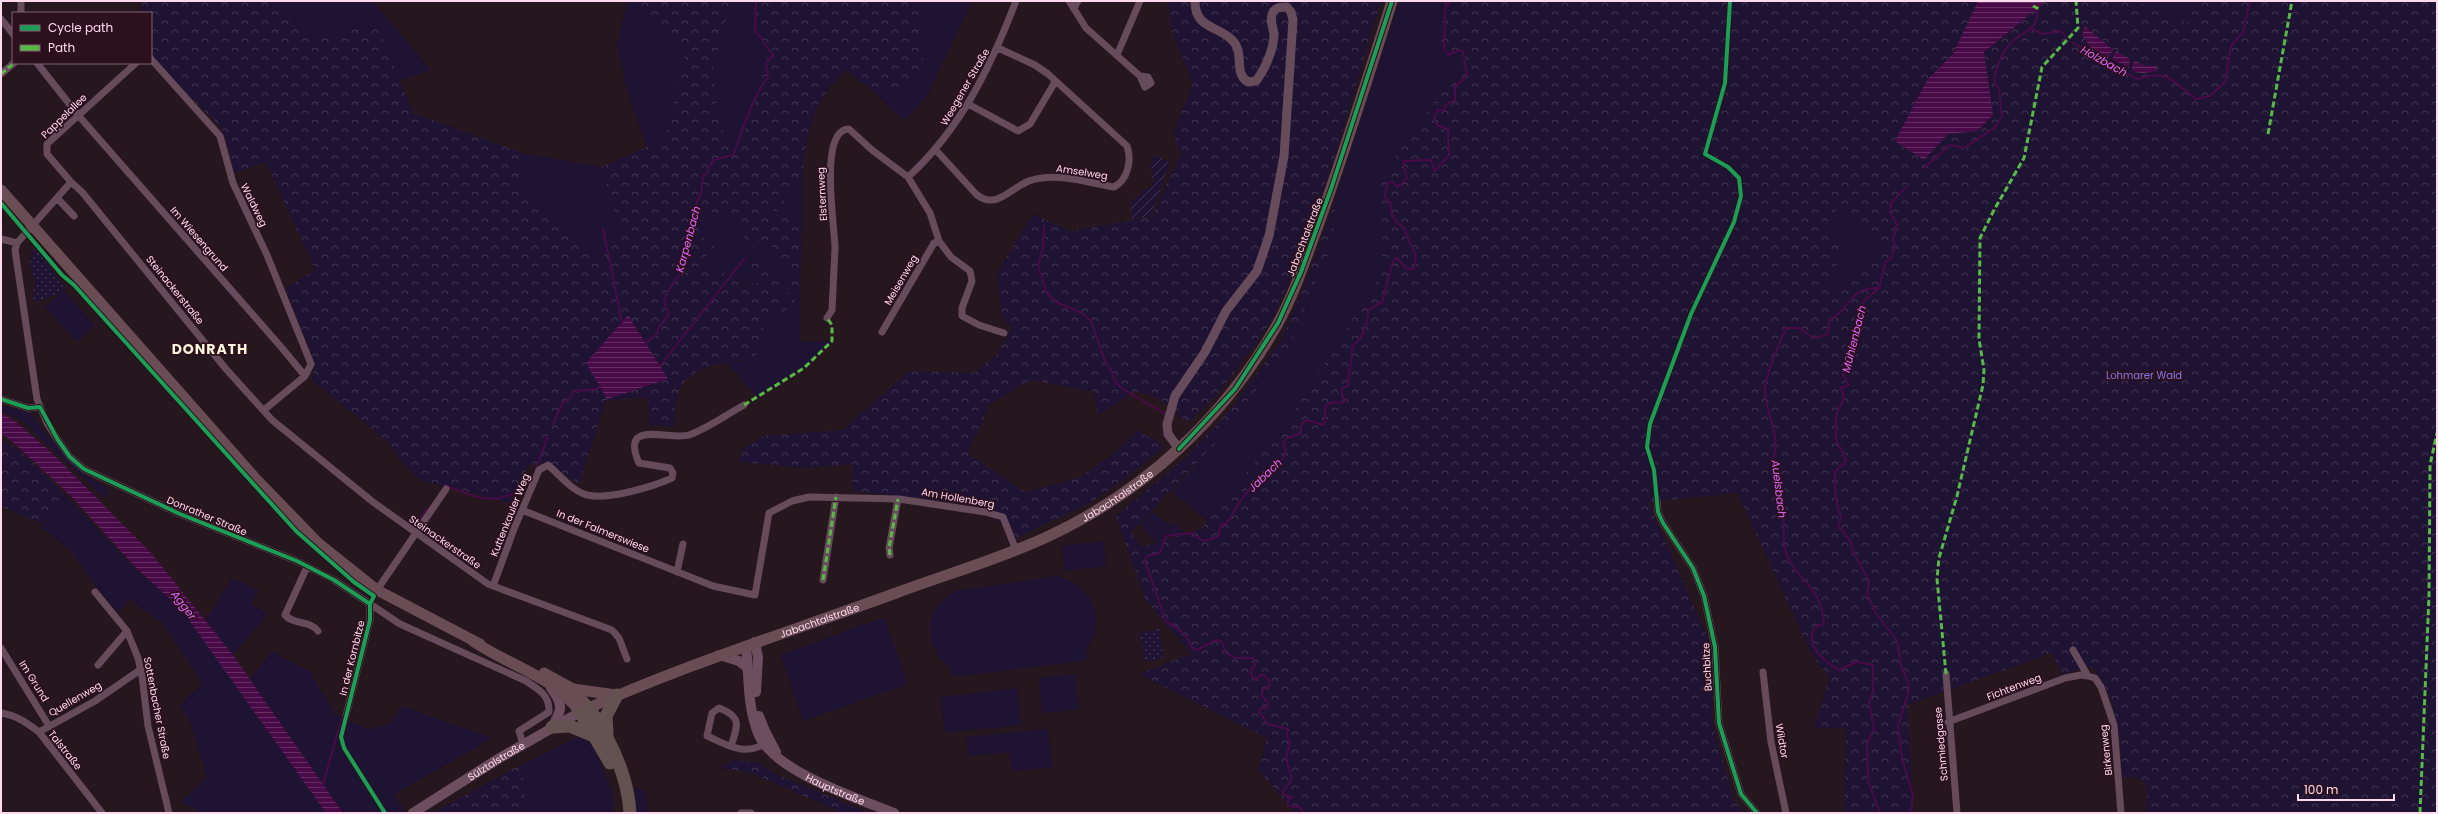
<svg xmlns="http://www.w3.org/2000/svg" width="2438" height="814" viewBox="0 0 2438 814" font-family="Poppins,sans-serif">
	<defs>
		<pattern id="forest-crowns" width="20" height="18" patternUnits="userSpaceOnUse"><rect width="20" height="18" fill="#1f1333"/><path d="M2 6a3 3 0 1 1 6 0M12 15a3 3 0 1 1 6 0" fill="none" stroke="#413551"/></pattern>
		<pattern id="park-dots" width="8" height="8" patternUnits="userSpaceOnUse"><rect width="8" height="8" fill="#1f1333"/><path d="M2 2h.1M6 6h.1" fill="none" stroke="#413551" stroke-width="1.8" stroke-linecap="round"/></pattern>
		<pattern id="garden-furrows" width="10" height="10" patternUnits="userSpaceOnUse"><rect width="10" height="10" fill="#1f1333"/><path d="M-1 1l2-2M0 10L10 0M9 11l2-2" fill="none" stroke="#413551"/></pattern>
		<pattern id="water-rules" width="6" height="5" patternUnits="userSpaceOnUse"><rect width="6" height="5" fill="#490a48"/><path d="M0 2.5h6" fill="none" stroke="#642d63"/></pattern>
	</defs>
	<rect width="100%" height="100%" fill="#26161e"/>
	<path fill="#1f1333" d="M271 1H373L431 70 404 79H398L377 24 314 38Z
		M627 1H631L687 46 665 139 647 147 627 91 617 46Z
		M732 1H755L757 26 769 53 743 135 732 150 718 121 713 66Z
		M917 1H972L927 96 904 121 874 92 898 94 923 62 921 28Z
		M1399 1H1445L1440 48 1466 55 1381 178 1384 271 1285 425 1208 521 1172 492 1214 445 1288 349 1332 245 1336 197Z
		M2134 1H2192L2191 25Z
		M522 153 602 167 621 234 602 258 519 190Z
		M802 184V219L784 212 771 216 773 221 770 223 767 209 788 187Z
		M1839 206 1883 243 1832 296 1823 288 1835 279 1825 225Z
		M712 212 722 217H733C741 228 752 240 767 241V245L784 251V254L778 261 786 265 792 273 787 295 780 299 776 275 762 259 750 261 749 267 762 284 752 290 723 273H712L706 266 707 250 714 244 708 245C703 236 701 227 703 216Z
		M63 290 95 325 77 342 45 307Z
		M800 290V342L832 341 804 368 757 397 726 362 741 361 761 341 763 328 778 306H785L795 291Z
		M1 405 31 414 46 435 85 475 109 489 106 499 22 421 1 411Z
		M67 496 134 568 181 609 326 813H203L181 802 207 777 189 719 179 706 202 683 163 624 129 599 119 613 96 587 72 552 41 527Z
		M1152 512 1172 526 1177 521 1184 533 1155 542 1140 524Z
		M1103 541 1106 566 1065 571 1062 546Z
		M1057 576C1084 585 1100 600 1095 631 1093 645 1084 642 1087 660L951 677 950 667C934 656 925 632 933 613 937 604 947 597 955 591Z
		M232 578 258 590 251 604 268 614 233 655 206 620Z
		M884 617 908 684 803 721 781 655Z
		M272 651 310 672 336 715 369 729 389 724 402 706 492 738 394 795 406 813H343L250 679Z
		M1075 674 1079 709 1042 713 1039 678Z
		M1017 688 1021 725 945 733 941 697Z
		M1048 729 1052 767 1012 771 1009 752 968 756 966 737Z
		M579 736 593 746 613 794 614 813H521L526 791 520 765Z
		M635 786 646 793 648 813H636Z"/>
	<path fill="url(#forest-crowns)" fill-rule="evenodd" d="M140 1H271L314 38 377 24 413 113 522 153 519 190 602 258 621 234 602 167 665 139 687 46 631 1H732L713 66 718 121 732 150 743 135 769 53 757 26 755 1H917L921 28 923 62 916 82 898 94 874 92 846 70C840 77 832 84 827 91 809 116 803 154 802 184L788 187 779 197 785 202 786 208 774 212 772 206 767 209 770 223 773 221 771 216 791 209 790 213 802 219 800 290 795 291V302L787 303 786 313 782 312 778 307 763 328 761 341 756 355C730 366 697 360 681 387 675 396 675 415 673 427L649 425 648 398 606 400 579 484 548 463 529 464 510 503 420 480 403 464 388 442 312 380 315 363 286 289 315 269 266 162 235 173 222 128 160 67 151 54V13H143ZM712 212 722 217H733L742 230 744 241 753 247 762 240 767 241V245L784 251V253H779L776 256 778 261 786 265 792 273 787 295 780 299 778 288 781 278 762 259 750 261 749 267 762 283 751 284V290L723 273H712L706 265 707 251 714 248V244L708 245 703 237 707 234V225L702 222 703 217ZM629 316 668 379 586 363Z
		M1168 1H1381L1334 159 1294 271 1271 322 1219 393 1188 423 1160 399 1136 391 1098 415 1094 392 1031 380 989 404 982 424 967 453 1025 492 1081 477 1114 453 1139 430C1146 438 1157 439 1164 447L1130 475 1091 502 1009 542 1007 533 991 507 853 491 852 464 807 468 739 462 743 449 764 436 842 430 909 371 974 373 997 354 1011 329 1002 316 997 273 1033 214 1070 231 1152 217 1181 154 1173 134 1193 84 1171 29Z
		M1445 1H1978L1953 54 1927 80 1924 160 1948 134 1977 131 1993 115 1984 52 2043 4 2044 1H2134L2191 24 2192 1H2437V813H2145C2147 789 2153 776 2122 777L2120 739 2110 695 2092 666 2063 674 2051 653 1908 705 1913 813H1844L1846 728H1814L1829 678 1811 653 1737 493 1648 502 1714 653 1712 723 1734 801 1746 813H1295L1258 769 1267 738 1139 674 1191 654 1145 599 1116 516 1183 460 1232 408 1282 339 1309 274 1336 197 1332 245 1288 349 1214 445 1131 532 1141 547 1201 529 1285 425 1383 271 1381 178 1466 56 1440 48ZM2085 26 2109 58 2091 48 2082 30ZM1839 207 1883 243 1831 295 1824 288 1835 279 1840 238 1825 225Z
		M1 440 20 451 67 496 43 524 1 506Z
		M734 760 757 762 776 774 868 813H843L748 772 719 768Z
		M520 765 526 791 521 813H433Z"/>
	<path fill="url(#park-dots)" d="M35 248 66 288 61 293 35 302 33 298 35 282 29 265 31 255Z
		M1159 629 1164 658 1145 662 1140 633Z"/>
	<path fill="url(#garden-furrows)" d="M1154 155 1170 162 1151 216 1132 219 1130 198 1135 201 1143 189 1148 190 1155 179 1151 177 1154 170 1150 168Z"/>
	<path fill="url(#water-rules)" d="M1978 1H2044L2043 4 1984 52 1993 115 1977 131 1948 134 1924 160 1895 141 1927 80 1953 54Z
		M2085 26 2113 50 2108 58 2091 48 2082 35Z
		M2116 51 2130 59 2129 68 2112 59Z
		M2134 61 2147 66H2156L2158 71 2143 73 2134 72 2132 69Z
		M628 315 668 379 607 399 586 363Z
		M1 413 15 421 52 453 152 554 233 655 343 813H326L181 609 136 568 70 495 7 437 1 435Z"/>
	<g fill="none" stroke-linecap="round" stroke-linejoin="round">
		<path stroke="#490a48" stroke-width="2" d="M2031 28 2042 34 2060 31 2066 36
			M2073 43 2137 79C2169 69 2172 81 2196 99L2210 96 2225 82 2231 46 2243 32 2250 1
			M1924 168 1950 145 1964 148 1994 128 2002 116 1999 89 1994 80C1996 67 2003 50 2013 41 2023 30 2039 32 2037 8
			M1044 226 1043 248 1038 266 1047 294 1058 303 1082 313 1091 321 1105 361 1112 372 1114 380 1121 388 1164 413
			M603 228 622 323
			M1879 288C1850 287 1851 307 1830 320L1827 335 1813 338 1800 328H1786C1779 345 1765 374 1765 393 1766 414 1782 439 1773 459 1777 472 1776 482 1778 495 1779 502 1782 509 1783 516 1785 527 1782 539 1785 550 1794 581 1821 582 1824 624L1815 627C1804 645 1825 662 1839 670L1857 662 1873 665V692L1869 703 1874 728 1867 744 1868 781 1880 813
			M1879 288 1864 301 1854 346 1843 375 1849 385 1841 388 1844 399 1836 415V439L1846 461 1835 472C1835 486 1835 504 1841 517L1838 526 1850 540 1853 552 1869 581 1867 593 1875 612 1897 641 1901 665 1908 682 1909 690 1898 726 1902 759 1913 795 1910 813
			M1879 288 1885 263 1890 259 1895 248 1893 238 1897 225 1890 212 1891 203 1906 187
			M644 344 657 334 659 327 669 315 664 302 666 295 681 272 684 247 693 212 701 193 703 176 707 173 713 160 733 155C743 130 752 97 768 77L766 63 773 55 755 30 756 1
			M660 366 744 259
			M553 424 562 404 569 399 574 391 596 389 602 386
			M536 469 548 436
			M445 485C474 497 492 506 521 490
			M529 485 532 478
			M414 529 427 509
			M322 787 343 715
			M1304 813 1299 807 1288 806V800L1292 797 1284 795 1283 792 1292 779 1286 759 1290 741 1287 737 1288 729 1268 724 1259 712 1261 708H1267L1268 703 1262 696V690L1269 686V680L1262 674 1255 680 1252 676 1251 669 1255 666 1253 658H1235L1226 653 1221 641 1216 640 1197 650 1192 648C1186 634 1180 628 1166 622L1145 561 1147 556 1160 553 1166 536 1192 533 1203 541 1218 537 1221 525 1226 524C1239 505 1250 480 1271 472L1276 462 1282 460 1286 451 1283 445 1287 438 1300 434 1302 423 1306 420 1324 425 1326 405 1333 402 1343 403 1345 401 1342 395V388L1348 386C1348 372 1353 360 1352 347 1365 336 1366 325 1369 309L1382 302 1393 261 1397 258 1407 269H1413C1421 251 1408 246 1405 229 1396 223 1389 214 1391 203L1385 197 1387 183 1392 182 1398 187 1407 178 1403 164 1404 161 1431 160 1435 171 1449 155 1448 129 1437 125 1434 121 1437 110 1443 111 1447 104 1455 100V87L1467 76 1463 52 1459 50 1448 55 1444 49 1445 8 1451 1"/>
		<path stroke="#664b5a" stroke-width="7" d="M21 1V13
			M1069 1 1086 28 1140 76 1145 87 1151 83 1148 77 1140 76
			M1074 8 1078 1
			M1 19 13 34
			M1117 55 1140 1
			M151 59 220 136 233 183 267 255 311 364 305 376 264 410
			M37 63 78 115 282 348 305 376
			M136 63 47 144V154L71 182 17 243 15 250 37 399 47 423 58 440 70 457 84 469 180 514 297 561 334 580 400 624 526 681C538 689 550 695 549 712L519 731 523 744
			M1 74 14 63
			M968 104 1018 131 1030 124 1055 82
			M935 149 976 194C997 212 1012 185 1032 180 1058 172 1089 183 1114 187 1128 180 1132 160 1127 146L1048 74 1035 65 998 48
			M908 177C961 129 991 66 1016 1
			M71 182 82 192 226 369 272 420 373 502 488 584 612 630 619 638 627 659
			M57 198 74 216
			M1 239 17 243
			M827 318 832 310C833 289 834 269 835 248 835 228 818 129 849 129L872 150 908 177 930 213 939 241 951 257 970 271 972 281 962 308V316L979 325 1004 333
			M882 332 934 243 939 241
			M1 399 28 408 40 407
			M1657 500 1658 512 1663 523 1693 568 1704 596 1715 647 1719 723 1741 794 1757 813
			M522 510 713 586 755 595 769 513 792 501 809 497 899 499 985 512 1003 517 1016 550
			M890 555 889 548 898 499
			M307 567 285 615C293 625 310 620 318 631
			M677 572 683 544
			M823 580 836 497
			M493 586 514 529 539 470 548 465C560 475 572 491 587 495 608 500 652 487 672 478L673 473 670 468 639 463C619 418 670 441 689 435 708 428 726 415 744 405
			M377 590 446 489
			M95 592 127 631 138 658 142 676 148 726 169 813
			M1 648 49 726
			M2073 650 2088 676 2095 678 2101 687 2114 725 2121 813
			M98 665 127 631
			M1763 672 1771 742 1786 813
			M1946 674 1957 813
			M1 713C16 715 27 723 39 732L102 813
			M346 716 370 620V604
			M1948 722 2065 678 2081 675 2088 676
			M39 732 95 701 140 670
			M731 746C738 725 742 717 719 708L712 713 707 736C730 746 744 757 768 742
			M741 813H751"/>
		<path stroke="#664b5a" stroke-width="9" d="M1179 449 1168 434 1167 424 1175 396 1205 352 1226 311 1257 271 1269 236 1284 156 1293 20 1291 12 1287 7C1281 7 1276 7 1273 12 1269 19 1273 27 1274 34 1274 49 1265 69 1256 81L1248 82C1233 73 1245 54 1233 41 1219 25 1195 30 1195 1"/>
		<g stroke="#6c4e5f" stroke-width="10">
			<path d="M755 642 758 657 756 692"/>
			<path id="s1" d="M746 646C749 674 747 706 758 733 772 771 857 798 894 813"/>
			<path d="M719 655 739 661 748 668"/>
			<path d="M551 688C563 704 563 709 552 727"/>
			<path d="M759 716 765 731 776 752"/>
			<path id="s2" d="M413 813 498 759 580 712"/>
		</g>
		<g stroke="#6a4c55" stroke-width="11">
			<path d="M1 190 255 478 318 543 377 590 480 644"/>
			<path id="s3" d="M473 641C509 666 552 675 580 712 683 665 790 632 896 593 947 574 1000 559 1049 536 1145 491 1225 417 1277 325 1295 293 1306 257 1319 223 1345 149 1369 75 1392 1"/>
			<path d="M544 673 573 689 589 708"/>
			<path d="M573 689 616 695"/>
		</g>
		<path stroke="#645251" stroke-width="13" d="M589 708C610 739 628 774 630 813
			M580 712 610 763
			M552 727 570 726 594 736
			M607 734 606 716 617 695"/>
		<path stroke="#58b947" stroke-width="3" stroke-dasharray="6 3" stroke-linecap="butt" d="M2033 6 2039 9
			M1 74 14 63
			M2268 134 2292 1
			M744 405 804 368 832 341V325L827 318
			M890 555 889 548 898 499
			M823 580 836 497
			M1946 674 1937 579 1939 558 1957 496 1983 385 1984 370 1979 339 1980 238 1994 210 2024 158 2042 67 2078 28 2076 1
			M2420 813 2429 596 2430 465 2437 433"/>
		<g stroke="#2c101d" stroke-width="6">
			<path id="cycleway" d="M1730 1 1725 83 1705 154 1728 167 1739 178 1741 196 1734 222 1691 314 1650 424 1647 447 1654 470 1658 512 1663 523 1693 568 1704 596 1715 647 1719 723 1741 794 1757 813
				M1 203 62 275 74 285 296 531 354 582 374 596 370 604V620L341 737 344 748 385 813
				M1 399 28 408 40 407 58 440 70 457 84 469 180 514 297 561 334 580 370 604
				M1179 449 1235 389 1278 323 1301 272 1331 189 1392 1"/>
		</g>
		<use href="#cycleway" stroke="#1a9f57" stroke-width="4"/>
	</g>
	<g text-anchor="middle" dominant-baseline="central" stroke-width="3.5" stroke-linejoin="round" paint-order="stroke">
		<g font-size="10" fill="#ffdaed" stroke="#2c101d">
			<text transform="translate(965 87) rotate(-60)">Weegener Straße</text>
			<text transform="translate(64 116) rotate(-44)">Pappelallee</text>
			<text transform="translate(1082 172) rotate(9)">Amselweg</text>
			<text transform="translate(822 194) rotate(-93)">Elsternweg</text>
			<text transform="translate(254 205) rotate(64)">Waldweg</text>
			<text transform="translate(1305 237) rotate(-69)">Jabachtalstraße</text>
			<text transform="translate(199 239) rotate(49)">Im Wiesengrund</text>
			<text transform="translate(901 280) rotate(-60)">Meisenweg</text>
			<text transform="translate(175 290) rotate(51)">Steinackerstraße</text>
			<text stroke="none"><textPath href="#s3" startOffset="710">Jabachtalstraße</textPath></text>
			<text transform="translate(958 498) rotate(10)">Am Hollenberg</text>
			<text transform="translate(510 515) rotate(-68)">Kuttenkauler Weg</text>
			<text transform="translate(207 516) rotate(23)">Donrather Straße</text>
			<text transform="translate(603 531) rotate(22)">In der Falmerswiese</text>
			<text transform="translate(445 542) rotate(35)">Steinackerstraße</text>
			<text stroke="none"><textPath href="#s3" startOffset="386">Jabachtalstraße</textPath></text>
			<text transform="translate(352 658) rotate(-76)">In der Kornbitze</text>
			<text transform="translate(1707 667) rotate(-93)">Buchbitze</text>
			<text transform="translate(34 681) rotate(58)">Im Grund</text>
			<text transform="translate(2014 687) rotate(-21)">Fichtenweg</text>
			<text transform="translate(75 699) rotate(-30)">Quellenweg</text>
			<text transform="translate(157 708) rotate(79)">Sottenbacher Straße</text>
			<text transform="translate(1782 741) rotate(80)">Wildtor</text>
			<text transform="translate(1941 744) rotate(-95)">Schmiedgasse</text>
			<text transform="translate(65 750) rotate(52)">Talstraße</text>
			<text transform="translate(2106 750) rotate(-96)">Birkenweg</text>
			<text stroke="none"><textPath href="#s2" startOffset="98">Sülztalstraße</textPath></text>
			<text stroke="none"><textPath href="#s1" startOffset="186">Hauptstraße</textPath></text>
		</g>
		<g font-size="10" fill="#8578e9" stroke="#2c101d">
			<text x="2144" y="375">Lohmarer Wald</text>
		</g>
		<g font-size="11" font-style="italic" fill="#e568ff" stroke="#2c101d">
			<text transform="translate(2104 61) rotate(29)">Holzbach</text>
			<text transform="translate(688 239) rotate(-75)">Karpenbach</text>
			<text transform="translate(1854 339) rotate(-76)">Mühlenbach</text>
			<text transform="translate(1265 475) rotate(-44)">Jabach</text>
			<text transform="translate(1779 489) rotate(83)">Auelsbach</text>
			<text transform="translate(184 605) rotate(53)">Agger</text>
		</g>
		<g font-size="14" font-weight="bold" letter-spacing="1" fill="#fff6dc" stroke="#2c101d">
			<text x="210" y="349">DONRATH</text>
		</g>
	</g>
	<rect width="2438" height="814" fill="none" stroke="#ffdaed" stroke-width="4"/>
	<rect x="12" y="12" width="140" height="52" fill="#2c101d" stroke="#806170"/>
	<rect x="20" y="25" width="20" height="6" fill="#1a9f57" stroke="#806170"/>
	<text x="48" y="32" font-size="12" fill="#ffdaed">Cycle path</text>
	<rect x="20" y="45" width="20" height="6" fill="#58b947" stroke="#806170"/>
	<text x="48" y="52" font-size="12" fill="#ffdaed">Path</text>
	<path d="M2298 794v6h96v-6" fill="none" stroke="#ffdaed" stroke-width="2"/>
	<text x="2304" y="794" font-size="12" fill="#ffdaed" stroke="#2c101d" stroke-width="3" paint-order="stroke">100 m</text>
</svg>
